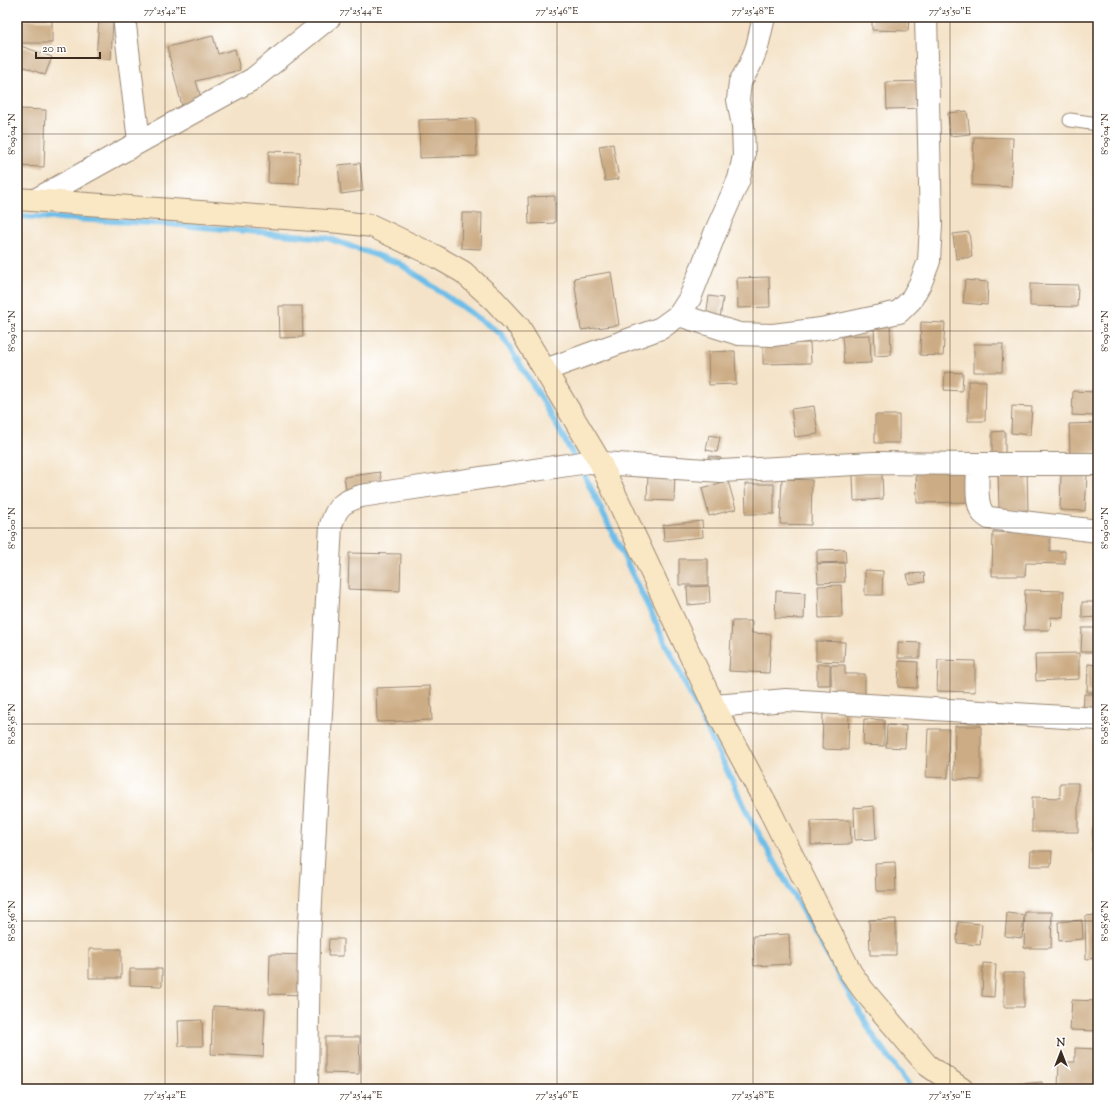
<svg xmlns="http://www.w3.org/2000/svg" width="1115" height="1106" viewBox="0 0 1115 1106" font-family="'Sorts Mill Goudy',serif">
	<rect width="100%" height="100%" fill="#fff"/>
	<filter id="ink" filterUnits="userSpaceOnUse"><feTurbulence type="fractalNoise" baseFrequency=".025" numOctaves="2"/><feDisplacementMap in="SourceGraphic" scale="8" xChannelSelector="R" yChannelSelector="G"/><feConvolveMatrix kernelMatrix="1 2 1 2 8 2 1 2 1" color-interpolation-filters="sRGB"/></filter>
	<filter id="wash" filterUnits="userSpaceOnUse"><feTurbulence type="fractalNoise" baseFrequency=".012" numOctaves="4" result="noise"/><feDisplacementMap in="SourceGraphic" scale="16" xChannelSelector="R" yChannelSelector="G"/><feGaussianBlur stdDeviation="0.9" result="paint"/><feColorMatrix in="noise" values="0 0 0 0 0 0 0 0 0 0 0 0 0 0 0 0 0 1.4 0 .05"/><feComposite in="paint" operator="in"/></filter>
	<g filter="url(#wash)">
		<rect width="100%" height="100%" fill="#f4e3c8"/>
		<g fill="none" stroke-linecap="round" stroke-linejoin="round">
			<path stroke="#6ebde8" stroke-width="6" d="M17 216 169 224 327 238 399 263 501 334 546 406 587 480 751 820 875 1039 912 1089"/>
		</g>
		<g id="blocks">
			<path fill="#ccac84" d="M872 17H909L908 31 872 30Z
				M17 20H52V43H17Z
				M99 20 113 21 111 59 96 58Z
				M213 36 218 54 235 49 240 70 196 81 202 101 182 106 167 47Z
				M21 46 52 57 45 75 17 64V57Z
				M927 81 928 108 887 109 886 82Z
				M19 109 46 110 44 167 17 166Z
				M967 111 970 134 950 136 948 113Z
				M475 118 477 156 420 158 419 120Z
				M974 137 1013 138 1011 187 972 185Z
				M613 144 619 179 605 181 599 146Z
				M269 151 300 152 299 184 268 183Z
				M360 163 363 191 341 194 338 165Z
				M555 196V223L529 224 528 197Z
				M462 213H482L481 249 461 248Z
				M969 232 972 257 956 259 953 234Z
				M611 272 619 325 581 330 574 278Z
				M769 277 770 307 738 308 737 278Z
				M965 280 988 282 987 305 963 303Z
				M1030 284 1078 285 1077 307 1030 306Z
				M709 296 723 298 720 319 706 317Z
				M279 306H302L303 337 280 338Z
				M874 322H890L891 355 875 356Z
				M921 322 945 323 943 356 920 355Z
				M870 335 871 363 844 364 842 336Z
				M810 343 811 363 763 364V344Z
				M974 344H1003L1002 372H974Z
				M735 351 736 384 709 385 708 352Z
				M945 372 963 373 962 391 944 390Z
				M968 381H986L985 421H968Z
				M1073 391 1096 392 1095 416 1072 415Z
				M814 406 818 434 795 437 791 409Z
				M1012 406 1032 407 1030 435 1011 433Z
				M875 415H899V443H875Z
				M1098 423V453L1070 454 1069 424Z
				M1005 431V458H992V432Z
				M709 435 720 437 717 452 706 450Z
				M709 456 721 458 718 472 706 470Z
				M969 467 970 502 917 503 916 468Z
				M998 470H1027L1028 510 999 511Z
				M380 472 383 489 347 495 344 477Z
				M648 473 675 474 674 501 647 500Z
				M882 474 883 499 854 501 853 475Z
				M1061 474 1087 475 1085 511 1060 510Z
				M782 479 812 480 811 525 780 524Z
				M728 481 736 509 709 516 702 488Z
				M745 484H774V514H746Z
				M702 521 703 537 664 541 663 525Z
				M993 532 1050 534V551H1065V564L1026 563 1025 576H992Z
				M845 549 846 562 817 563V550Z
				M349 553 401 554 400 591 348 589Z
				M679 559H708V585H679Z
				M844 563 845 582 818 583 817 564Z
				M865 570 883 571 882 595H865Z
				M924 573 925 582 909 584 907 574Z
				M841 585 842 617 819 618 818 586Z
				M709 586 710 603 688 605 687 587Z
				M1025 590 1064 591 1063 618 1051 617 1050 630H1024Z
				M776 591 805 593 804 619 775 618Z
				M1082 602H1098V617L1082 618Z
				M732 621H752V633L771 634 769 673 729 671Z
				M1082 628H1098V652H1081Z
				M816 641 845 642 844 662 816 661Z
				M898 642 920 643V658H898Z
				M1079 653V679L1036 681 1035 654Z
				M938 660 975 661V692L937 691Z
				M899 661 918 662 917 688 898 687Z
				M817 664H830V685H817Z
				M1088 664 1098 665V692H1087Z
				M831 665H845V674H865V696H831Z
				M430 686 432 720 377 722 376 688Z
				M1084 694H1098V716L1083 715Z
				M823 713H849L848 750 822 749Z
				M864 719 884 720V746L863 745Z
				M887 725 906 726 905 748 886 747Z
				M955 726H981V780L954 779Z
				M928 729H949L948 778 926 777Z
				M1060 783H1078V832H1032V797L1060 798Z
				M874 806 876 839 855 840 854 808Z
				M850 820 851 844 811 845V821Z
				M1093 828 1098 829V853H1093Z
				M1031 851H1052L1051 866H1030Z
				M895 862 896 891H876L875 863Z
				M1025 912H1052L1051 948H1024Z
				M1007 913 1024 915 1022 938 1005 936Z
				M1098 915V958L1086 959 1085 916Z
				M896 919V955H870L869 920Z
				M1082 920 1083 939 1059 941 1058 922Z
				M958 922 982 924 980 945 957 943Z
				M789 934 790 964 754 966 753 936Z
				M329 939H343V956H328Z
				M89 949H121V978H89Z
				M270 954 308 955 307 995 269 994Z
				M983 963 996 964 994 997 982 996Z
				M130 969H162V986L130 985Z
				M1004 973H1024V1007H1004Z
				M1072 1000 1098 1001V1031L1070 1030Z
				M213 1006 265 1009 263 1057 211 1054Z
				M202 1020 203 1046H179L178 1021Z
				M325 1037H360L359 1074 325 1073Z
				M1075 1048 1098 1049V1089L1058 1088 1059 1062H1075Z
				M1042 1082 1043 1089H1022L1021 1084Z"/>
		</g>
	</g>
	<g filter="url(#ink)">
		<use href="#blocks" fill-opacity="0" stroke="#988673" stroke-width="1"/>
		<g fill="none" stroke-linecap="round" stroke-linejoin="round">
			<g stroke="#988673" stroke-width="15">
				<path id="lane" d="M1070 120 1098 124"/>
			</g>
			<g stroke="#988673" stroke-width="24">
				<path id="street" d="M124 17 139 141 137 143
					M35 200 253 79 330 17
					M679 315 739 334 773 335 821 329 899 312 911 300 921 282 929 261 931 224 926 17
					M545 370 661 328 679 315 690 298 716 231 739 179 744 156 743 126 738 100 740 82 750 65 757 47 764 17
					M978 464C978 477 975 501 982 512 983 514 986 516 989 518L1098 531
					M714 706 786 700 1098 719
					M307 1089 309 939 331 525C337 506 342 502 361 496L588 462 721 471 874 463 978 464H1098"/>
			</g>
			<g stroke="#988673" stroke-width="24">
				<path id="secondary" d="M17 199 341 222 372 226 435 256 463 272 494 300 519 327 600 462 714 706 771 813 851 973 864 991 927 1065 962 1089"/>
			</g>
			<use href="#lane" stroke="#fff" stroke-width="13"/>
			<use href="#street" stroke="#fff" stroke-width="22"/>
			<use href="#secondary" stroke="#fae7c3" stroke-width="22"/>
		</g>
	</g>
	<path fill="none" stroke="#3b2a1e" stroke-width="1" stroke-opacity="0.45" d="M165 17V1089M361 17V1089M557 17V1089M753 17V1089M950 17V1089M17 134H1098M17 331H1098M17 528H1098M17 724H1098M17 921H1098"/>
	<rect width="1115" height="1106" fill="none" stroke="#fff" stroke-width="44"/>
	<g transform="translate(1061 1052)" stroke="#ffffff" stroke-width="3" paint-order="stroke">
	<path d="M0-3L7 15L0 10L-7 15Z" fill="#3b2a1e"/>
	<text y="-6" font-size="11" font-weight="bold" text-anchor="middle" fill="#3b2a1e">N</text>
	</g>
	<path d="M36 52v6h64v-6" fill="none" stroke="#3b2a1e" stroke-width="2"/>
	<text x="42" y="52" font-size="12" fill="#3b2a1e" stroke="#ffffff" stroke-width="3" paint-order="stroke">20 m</text>
	<rect x="22" y="22" width="1071" height="1062" fill="none" stroke="#3b2a1e" stroke-width="1.5"/>
	<g font-size="10" text-anchor="middle" fill="#3b2a1e">
		<text x="165" y="14">77°25'42"E</text>
		<text x="361" y="14">77°25'44"E</text>
		<text x="557" y="14">77°25'46"E</text>
		<text x="753" y="14">77°25'48"E</text>
		<text x="950" y="14">77°25'50"E</text>
		<text transform="translate(11 134) rotate(-90)" y="4">8°09'04"N</text>
		<text transform="translate(1104 134) rotate(-90)" y="4">8°09'04"N</text>
		<text transform="translate(11 331) rotate(-90)" y="4">8°09'02"N</text>
		<text transform="translate(1104 331) rotate(-90)" y="4">8°09'02"N</text>
		<text transform="translate(11 528) rotate(-90)" y="4">8°09'00"N</text>
		<text transform="translate(1104 528) rotate(-90)" y="4">8°09'00"N</text>
		<text transform="translate(11 724) rotate(-90)" y="4">8°08'58"N</text>
		<text transform="translate(1104 724) rotate(-90)" y="4">8°08'58"N</text>
		<text transform="translate(11 921) rotate(-90)" y="4">8°08'56"N</text>
		<text transform="translate(1104 921) rotate(-90)" y="4">8°08'56"N</text>
		<text x="165" y="1098">77°25'42"E</text>
		<text x="361" y="1098">77°25'44"E</text>
		<text x="557" y="1098">77°25'46"E</text>
		<text x="753" y="1098">77°25'48"E</text>
		<text x="950" y="1098">77°25'50"E</text>
	</g>
</svg>
